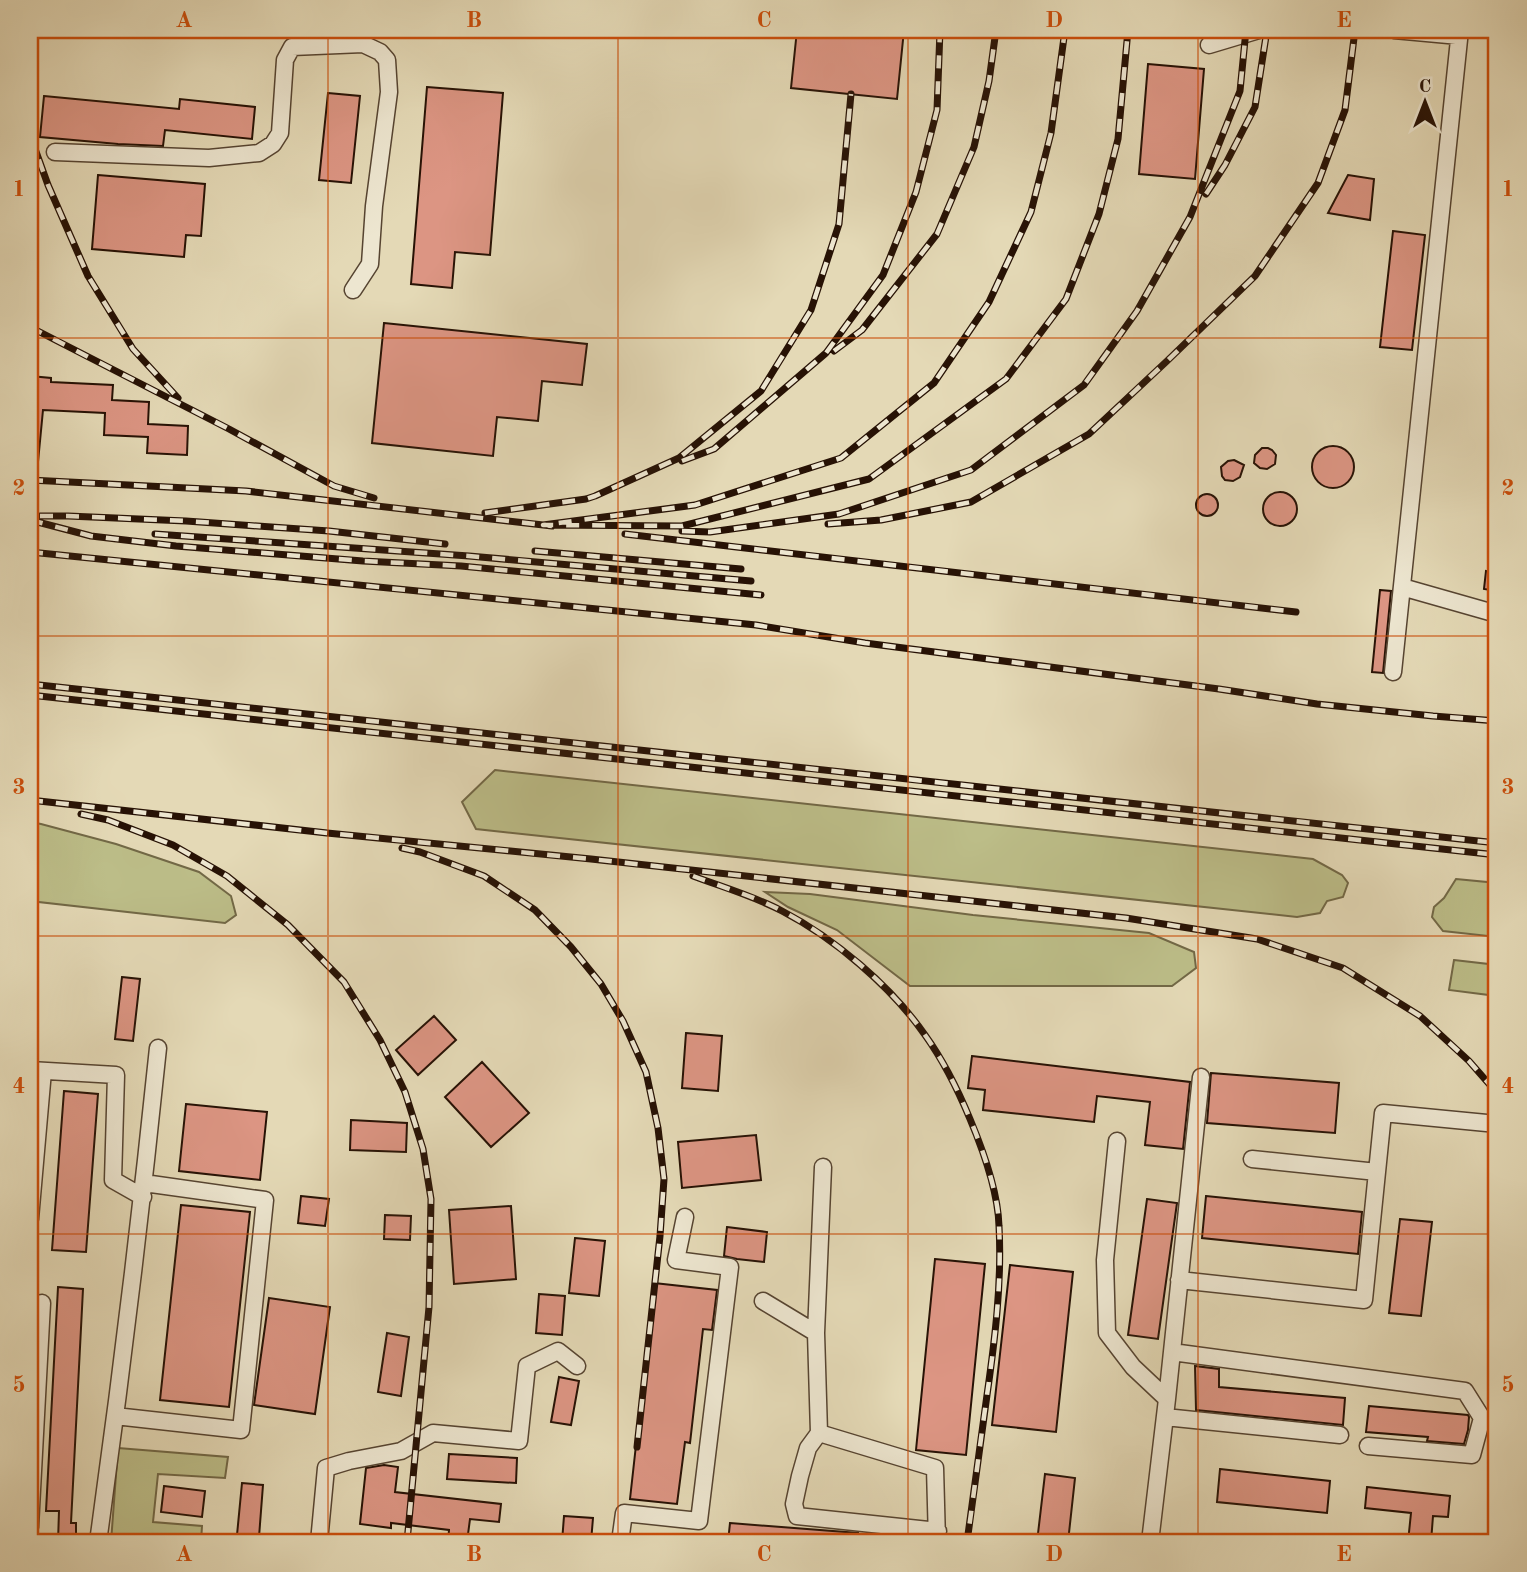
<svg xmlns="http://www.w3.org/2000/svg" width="1527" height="1572" viewBox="0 0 1527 1572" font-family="'Old Standard TT',serif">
	<rect width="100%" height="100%" fill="#e4d9b6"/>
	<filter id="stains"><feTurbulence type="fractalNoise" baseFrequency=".00286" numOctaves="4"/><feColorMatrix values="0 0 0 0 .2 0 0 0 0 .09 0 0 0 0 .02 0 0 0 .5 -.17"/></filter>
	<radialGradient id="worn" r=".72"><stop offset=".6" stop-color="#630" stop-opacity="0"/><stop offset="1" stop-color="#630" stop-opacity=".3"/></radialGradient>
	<path fill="#bcbd88" stroke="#726846" stroke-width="2" d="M495 770 1313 859 1342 875 1348 883 1343 897 1327 901 1320 913 1297 917 476 829 462 802Z
		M30 822 41 824 116 844 199 872 231 896 236 915 225 923 30 901Z
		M1456 879 1497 883V937L1443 931 1432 917 1434 907 1444 898Z
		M765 892 810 894 973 915 1149 933 1194 952 1196 968 1172 986H910L837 930 788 907Z
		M1454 960 1497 965V996L1449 990Z
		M118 1448 228 1457 225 1478 158 1474 153 1522 202 1526 201 1542H111Z"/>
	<path fill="#dc9583" stroke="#271205" stroke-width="2" d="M797 30H904L897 99 791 88Z
		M1148 64 1204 69 1195 179 1139 174Z
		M427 87 503 93 490 255 455 252 452 288 411 284Z
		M328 93 360 96 351 183 319 180Z
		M44 96 179 109 180 99 255 107 252 139 165 130 163 146 118 144 40 137Z
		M98 175 205 184 201 236 186 235 184 257 92 249Z
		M1348 175 1374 179 1370 220 1328 213Z
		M1393 231 1425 235 1412 350 1380 347Z
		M384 323 587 344 582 385 542 381 538 421 497 417 493 456 372 443Z
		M30 376 51 378V382L113 385 112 400 149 402 148 424 188 426 187 455 147 453 148 437 104 435 105 413 43 410 38 462 30 461Z
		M1312 467a21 21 0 1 1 42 0a21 21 0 1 1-42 0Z
		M1262 448H1268L1272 450 1276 455 1275 464 1267 469 1260 468 1254 463 1255 455Z
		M1234 460 1244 465 1240 477 1233 481 1225 480 1222 476 1221 467 1228 461Z
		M1263 509a17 17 0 1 1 34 0a17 17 0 1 1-34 0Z
		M1196 505a11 11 0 1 1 22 0a11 11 0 1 1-22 0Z
		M1486 571 1497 573V591L1484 589Z
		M1380 590 1391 591 1383 673 1372 672Z
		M122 977 140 979 133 1041 115 1039Z
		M434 1016 456 1040 418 1075 396 1050Z
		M686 1033 722 1036 718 1091 682 1088Z
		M972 1056 1190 1082 1183 1149 1145 1145 1150 1102 1097 1096 1094 1122 983 1110 985 1090 968 1088Z
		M482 1062 529 1113 491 1147 445 1097Z
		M1211 1073 1339 1083 1335 1133 1207 1123Z
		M64 1091 98 1094 86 1252 52 1250Z
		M186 1104 267 1112 260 1180 179 1171Z
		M351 1120 407 1123 406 1152 350 1150Z
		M756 1135 761 1180 682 1188 678 1142Z
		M301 1196 329 1199 325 1226 298 1223Z
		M1206 1196 1362 1212 1358 1254 1202 1238Z
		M1147 1199 1177 1203 1158 1339 1128 1335Z
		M181 1205 250 1212 229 1407 160 1400Z
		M511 1206 516 1279 454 1284 449 1210Z
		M385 1215 411 1216 410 1240 384 1239Z
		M1400 1219 1432 1222 1421 1316 1389 1313Z
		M727 1227 767 1232 764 1262 737 1259 724 1256Z
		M575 1238 605 1241 599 1296 569 1293Z
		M935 1259 985 1264 966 1455 916 1450Z
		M1010 1265 1073 1272 1056 1432 992 1425Z
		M654 1283 717 1290 712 1330 703 1329 690 1443 685 1442 677 1504 630 1499Z
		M58 1287 83 1289 71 1523H76V1542H58L59 1511H46Z
		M539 1294 565 1296 562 1335 536 1333Z
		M269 1298 330 1307 315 1414 254 1405Z
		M387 1333 409 1337 401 1396 378 1392Z
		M1195 1366 1219 1369V1387L1345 1398 1343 1425 1196 1410Z
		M559 1377 579 1381 571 1425 551 1422Z
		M1369 1406 1468 1415 1469 1417 1468 1430 1464 1444 1427 1441 1428 1437 1366 1432Z
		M449 1454 517 1458 516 1483 447 1479Z
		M384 1465 398 1467 395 1492 501 1504 499 1522 470 1519 467 1542H448L449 1530 391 1523V1528L360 1524 366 1468Z
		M1220 1469 1330 1481 1327 1513 1217 1502Z
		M1045 1474 1075 1478 1068 1542H1037Z
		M242 1483 263 1485 259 1537 237 1535Z
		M164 1486 205 1491 202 1517 161 1512Z
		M1367 1487 1450 1496 1448 1517 1433 1516 1431 1542H1408L1411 1513 1365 1508Z
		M564 1516 593 1518 591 1542H562Z
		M730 1523 858 1533V1542H728Z"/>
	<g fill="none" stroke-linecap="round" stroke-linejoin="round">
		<g stroke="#564431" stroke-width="19">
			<path id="minor" d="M1394 30 1459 36
				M1209 45 1259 30
				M55 152 209 158 259 153 273 144 280 133 285 60 292 47 363 44V30
				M353 290 370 264 374 206 389 92 387 60 380 52 363 44
				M1402 587 1497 614
				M1393 672 1460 30
				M30 1070 116 1075 113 1180 143 1197
				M1117 1141 1105 1260 1107 1333 1133 1367 1167 1399 1150 1542
				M1252 1159 1377 1172
				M823 1167 816 1333 819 1433 808 1448 800 1476 794 1504 797 1516 938 1531
				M30 1219 43 1071
				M1179 1280 1364 1300 1383 1113 1497 1124
				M763 1301 816 1333
				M1172 1352 1465 1391 1482 1418 1472 1455 1368 1446
				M1167 1399 1201 1077
				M115 1416 241 1430 265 1200 144 1183
				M1165 1417 1340 1435
				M819 1433 935 1468 937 1541
				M30 1527 42 1303
				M98 1542C121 1378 141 1213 158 1048
				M319 1542 326 1468 349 1461 401 1451 433 1433 519 1441 527 1366 558 1351 577 1366
				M620 1542 624 1513 699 1521 730 1267 676 1260 685 1217"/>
		</g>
		<use href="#minor" stroke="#ede6d0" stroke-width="16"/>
		<g stroke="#271205" stroke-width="7">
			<path id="rail" d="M1065 30 1051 133 1031 212 989 302 934 383 841 458 695 505 543 525 682 526 869 479 1006 379 1066 299 1099 214 1118 139 1128 30
				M30 135 48 185 88 276 133 349 178 398
				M1206 194 1225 165 1255 107 1267 30
				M30 327 229 429 334 486 374 498
				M834 351 862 330 937 234 974 147 989 81 996 30
				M682 461 714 449 826 353 883 275 916 192 937 110 940 30
				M30 480 246 491 552 526
				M485 513 586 499 595 496 679 458 761 391 811 310 839 224 851 94
				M40 516H68L186 521 329 531 445 544
				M30 520 91 536 176 546 363 561 461 566 761 595
				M828 524 881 520 971 502 1089 434 1167 361 1255 276 1318 183 1345 110 1355 30
				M682 531 710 532 839 514 971 470 1084 385 1137 311 1190 217 1240 91 1246 30
				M155 534 469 556 751 581
				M625 534 1296 612
				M535 551 741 569
				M30 552 756 625 865 643 1219 689 1317 704 1433 716 1497 721
				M30 684 1497 843
				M30 695 1497 855
				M30 800 327 833 591 859 1126 918 1257 939 1343 968 1420 1016 1469 1061 1497 1093
				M81 814 108 820 173 845 227 876 288 925 344 982 380 1040 405 1092 423 1149 431 1199 429 1307 407 1542
				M402 848 420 852 484 876 535 910 571 947 601 984 623 1021 646 1072 658 1128 664 1179 660 1236 637 1447
				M693 876C722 887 754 896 782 911 834 938 891 986 925 1035 943 1060 958 1090 970 1119 983 1150 998 1192 999 1226 1002 1282 995 1339 987 1395 980 1444 974 1493 967 1542"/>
		</g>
		<use href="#rail" stroke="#ede6d0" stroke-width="4.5" stroke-dasharray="13" stroke-linecap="butt"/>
	</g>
	<path fill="none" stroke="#cb4e0b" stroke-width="2" stroke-opacity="0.55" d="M328 30V1542M618 30V1542M908 30V1542M1198 30V1542M30 338H1497M30 636H1497M30 936H1497M30 1234H1497"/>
	<rect width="1527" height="1572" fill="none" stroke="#e4d9b6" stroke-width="77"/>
	<g transform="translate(1425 102)" stroke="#ede6d0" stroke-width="5" paint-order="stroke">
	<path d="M0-5L12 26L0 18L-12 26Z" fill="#271205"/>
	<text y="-10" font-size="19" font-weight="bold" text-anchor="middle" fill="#271205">С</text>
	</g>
	<rect x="38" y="38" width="1450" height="1496" fill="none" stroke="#cb4e0b" stroke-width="2.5"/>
	<g font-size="23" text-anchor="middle" font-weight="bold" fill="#cb4e0b">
		<text x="184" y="27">A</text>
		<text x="474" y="27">B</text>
		<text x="764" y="27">C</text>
		<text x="1054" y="27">D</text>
		<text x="1344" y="27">E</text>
		<text x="19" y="196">1</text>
		<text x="1508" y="196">1</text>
		<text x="19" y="495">2</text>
		<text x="1508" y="495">2</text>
		<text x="19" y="794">3</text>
		<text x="1508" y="794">3</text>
		<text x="19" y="1093">4</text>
		<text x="1508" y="1093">4</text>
		<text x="19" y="1392">5</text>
		<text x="1508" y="1392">5</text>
		<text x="184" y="1561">A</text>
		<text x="474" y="1561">B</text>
		<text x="764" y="1561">C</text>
		<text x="1054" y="1561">D</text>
		<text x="1344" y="1561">E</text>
	</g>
	<rect width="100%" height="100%" filter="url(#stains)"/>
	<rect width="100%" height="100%" fill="url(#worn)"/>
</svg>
